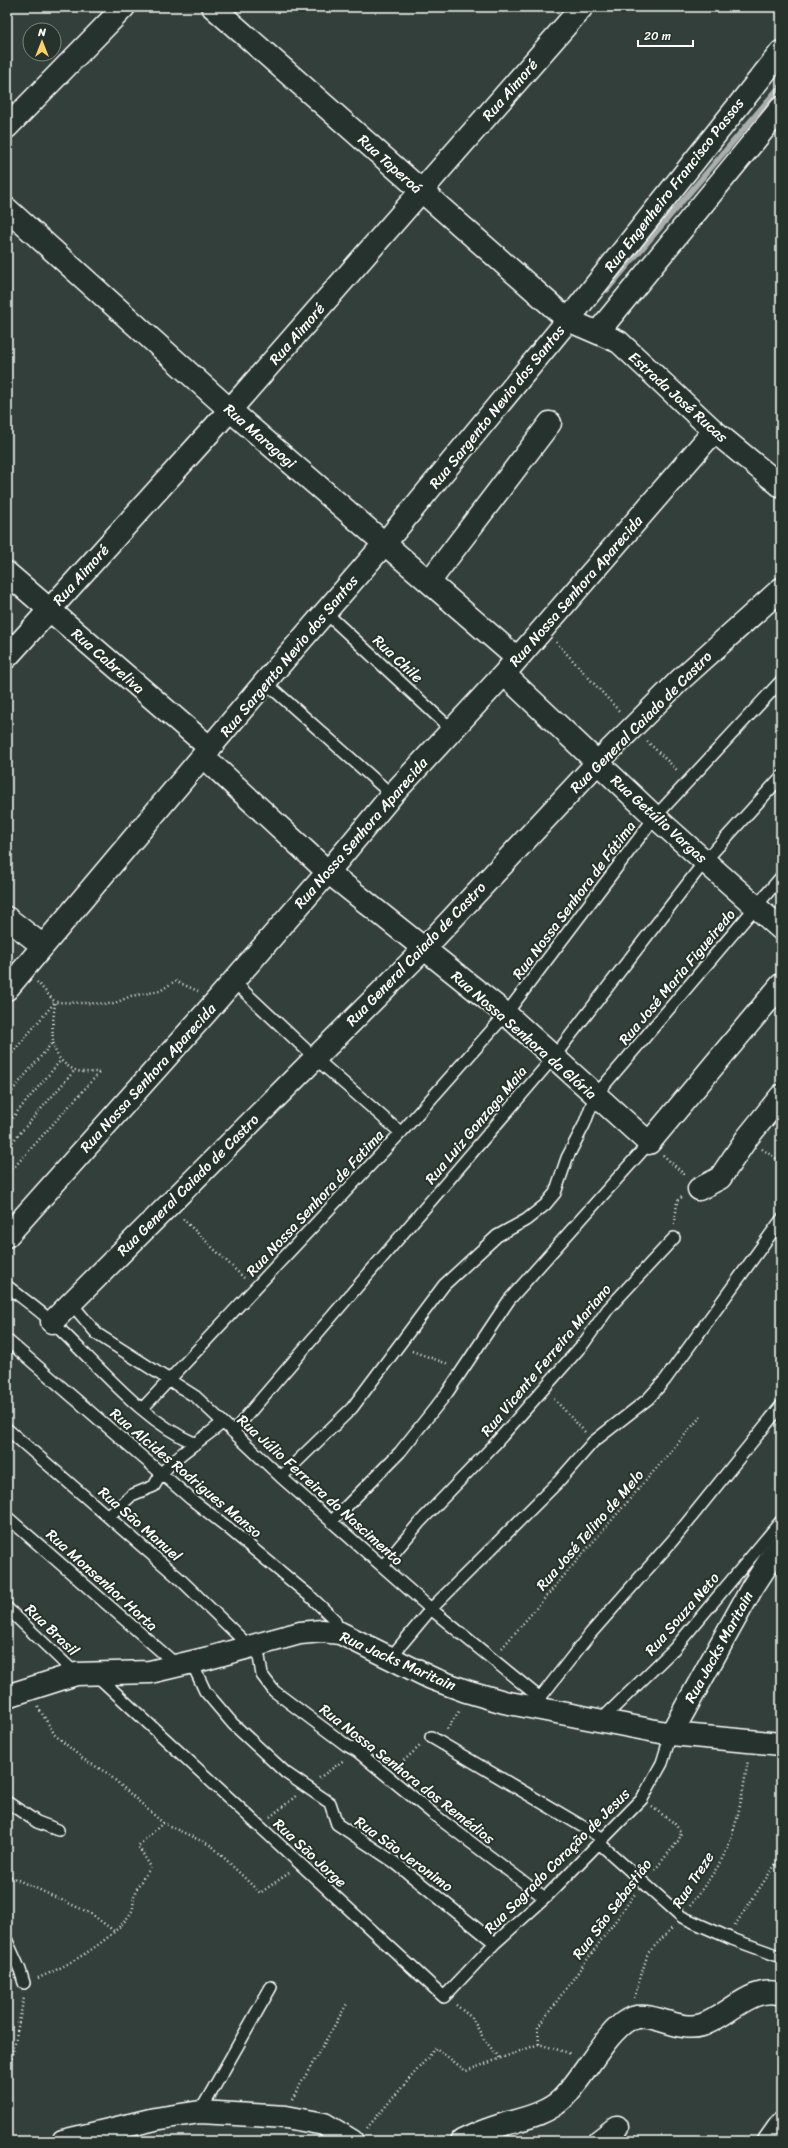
<svg xmlns="http://www.w3.org/2000/svg" width="788" height="2148" viewBox="0 0 788 2148" font-family="Sriracha,sans-serif">
	<rect width="100%" height="100%" fill="#333f3a"/>
	<filter id="ink" filterUnits="userSpaceOnUse"><feTurbulence type="fractalNoise" baseFrequency=".025" numOctaves="2"/><feDisplacementMap in="SourceGraphic" scale="8" xChannelSelector="R" yChannelSelector="G"/><feConvolveMatrix kernelMatrix="1 2 1 2 8 2 1 2 1" color-interpolation-filters="sRGB"/></filter>
	<g filter="url(#ink)">
		<g fill="none" stroke-linecap="round" stroke-linejoin="round">
			<path stroke="#abb0ae" stroke-width="5.5" d="M607 290 781 85"/>
			<g stroke="#fff" stroke-width="14">
				<path id="lane" d="M325 612 451 729
					M265 682 392 795
					M233 981 315 1058 401 1133
					M7 1286C22 1298 38 1309 52 1322 96 1362 140 1420 196 1444
					M71 1303 97 1334 196 1397 281 1477 431 1609 540 1698 539 1708
					M7 1340 191 1499 227 1527 311 1597 334 1619 340 1633
					M142 1409 407 1126 506 1014 655 817 781 681
					M7 1429 181 1580 249 1646
					M233 1432 553 1058 705 861 781 777
					M281 1477 352 1408 444 1285 497 1236 526 1220 545 1205 555 1193 567 1158 584 1125 595 1096 781 877
					M109 1516 132 1495 154 1486C169 1457 198 1444 222 1423
					M7 1517 178 1666
					M332 1521 400 1452 447 1393 509 1300 649 1143
					M383 1566 419 1523 494 1445 584 1343 608 1309 674 1238
					M7 1608 76 1674
					M257 1644 262 1675 274 1691 346 1745 357 1751 437 1817 545 1898
					M391 1657 431 1609 558 1482 593 1442 648 1399 665 1380 781 1220
					M192 1663 205 1691 233 1724 286 1773 330 1803 337 1824 394 1862 495 1943
					M95 1674 444 1997 495 1943 545 1898 642 1799 662 1763 671 1734
					M540 1698 590 1634 673 1540 781 1406
					M600 1721 674 1649 781 1521
					M431 1737 602 1838
					M7 1802 37 1822 58 1830
					M599 1843 682 1917 732 1939 781 1957
					M7 1941 20 1970 24 1983
					M200 2112 271 1987"/>
			</g>
			<g stroke="#fff" stroke-width="25">
				<path id="street" d="M213 7 568 320 619 342 714 431 781 486
					M7 127 124 7
					M7 209 230 410 517 658
					M598 332 781 108
					M7 573 210 748
					M429 582 550 423
					M7 657 230 410 582 7
					M504 674 655 817 781 929
					M203 756 328 872 506 1014 649 1143 781 985
					M7 918 43 946
					M7 989 265 682 385 543 568 320 781 52
					M699 1189 720 1178 747 1138 781 1096
					M7 1236 204 1015 328 872 392 795 504 674 714 431
					M52 1322 424 949 598 762 680 680 781 589
					M7 1696 76 1674 150 1672 209 1658 300 1633 322 1631 340 1633 431 1678 466 1691 504 1702 671 1734 781 1744
					M671 1734 752 1588 772 1557 781 1546
					M63 2141 155 2119 200 2112 286 2117 324 2124 352 2141
					M462 2141C471 2137 480 2132 490 2129 513 2120 544 2117 562 2099 583 2079 606 2032 628 2020 649 2008 677 2033 702 2025 727 2017 753 1984 781 1994
					M599 2141 617 2127
					M769 2141 781 2124"/>
			</g>
			<path stroke="#fff" stroke-width="2.5" stroke-dasharray="1 3" stroke-linecap="butt" d="M556 642 620 712
				M647 741 678 771
				M37 982 55 1002C53 1027 45 1057 75 1070 81 1073 92 1072 99 1072
				M7 1059 55 1002 113 1004 131 996 160 991 175 981 198 991
				M7 1097 52 1043
				M7 1124 61 1060
				M7 1148 75 1070
				M762 1149 781 1162
				M663 1155 686 1176
				M7 1175 99 1073
				M183 1219 244 1278
				M675 1224 677 1201 682 1197
				M412 1351 448 1364
				M554 1399 585 1432
				M502 1648 702 1415
				M38 1707 55 1735 83 1759 107 1773 163 1823 212 1846 260 1893 289 1873
				M447 1729 460 1710
				M398 1766 421 1745
				M319 1778 344 1760
				M652 1807 674 1823 681 1832 679 1840 653 1872
				M270 1817 296 1796
				M7 1875 90 1913 114 1931
				M690 1906C699 1893 709 1880 718 1866 737 1834 742 1796 748 1760
				M735 1925 781 1856
				M38 1978C68 1966 115 1939 132 1911 134 1906 133 1900 134 1896 136 1886 146 1875 151 1867L138 1846 163 1823
				M634 1998 648 1953 673 1927
				M456 2005 472 2018 485 2041 500 2058
				M539 2044 538 2027 635 1894
				M7 2082 24 1997
				M292 2099 348 2002
				M367 2128 436 2048 466 2071 539 2044 572 2054"/>
			<use href="#lane" stroke="#26332d" stroke-width="11"/>
			<use href="#street" stroke="#26332d" stroke-width="22"/>
		</g>
	</g>
	<g text-anchor="middle" dominant-baseline="central" stroke-width="4" stroke-linejoin="round" paint-order="stroke">
		<g font-size="15" fill="#fff" stroke="#26332d">
			<text transform="translate(510 90) rotate(-49)">Rua Aimoré</text>
			<text transform="translate(390 164) rotate(42)">Rua Taperoá</text>
			<text transform="translate(674 185) rotate(-52)">Rua Engenheiro Francisco Passos</text>
			<text transform="translate(297 334) rotate(-49)">Rua Aimoré</text>
			<text transform="translate(678 397) rotate(42)">Estrada José Rucas</text>
			<text transform="translate(497 407) rotate(-51)">Rua Sargento Nevio dos Santos</text>
			<text transform="translate(260 436) rotate(41)">Rua Maragogi</text>
			<text transform="translate(81 575) rotate(-48)">Rua Aimoré</text>
			<text transform="translate(576 591) rotate(-49)">Rua Nossa Senhora Aparecida</text>
			<text transform="translate(289 656) rotate(-50)">Rua Sargento Nevio dos Santos</text>
			<text transform="translate(398 659) rotate(43)">Rua Chile</text>
			<text transform="translate(108 661) rotate(41)">Rua Cabreliva</text>
			<text transform="translate(641 722) rotate(-45)">Rua General Caiado de Castro</text>
			<text transform="translate(659 819) rotate(42)">Rua Getúlio Vargas</text>
			<text transform="translate(361 833) rotate(-49)">Rua Nossa Senhora Aparecida</text>
			<text transform="translate(574 900) rotate(-53)">Rua Nossa Senhora de Fátima</text>
			<text transform="translate(416 954) rotate(-46)">Rua General Caiado de Castro</text>
			<text transform="translate(677 977) rotate(-50)">Rua José Maria Figueiredo</text>
			<text transform="translate(524 1035) rotate(41)">Rua Nossa Senhora da Glória</text>
			<text transform="translate(148 1078) rotate(-48)">Rua Nossa Senhora Aparecida</text>
			<text transform="translate(476 1125) rotate(-50)">Rua Luiz Gonzaga Maia</text>
			<text transform="translate(188 1185) rotate(-45)">Rua General Caiado de Castro</text>
			<text transform="translate(315 1203) rotate(-47)">Rua Nossa Senhora de Fatima</text>
			<text transform="translate(546 1360) rotate(-50)">Rua Vicente Ferreira Mariano</text>
			<text transform="translate(186 1473) rotate(40)">Rua Alcides Rodrigues Manso</text>
			<text transform="translate(320 1490) rotate(42)">Rua Júlio Ferreira do Nascimento</text>
			<text transform="translate(140 1524) rotate(41)">Rua São Manuel</text>
			<text transform="translate(590 1530) rotate(-49)">Rua José Telino de Melo</text>
			<text transform="translate(102 1580) rotate(42)">Rua Monsenhor Horta</text>
			<text transform="translate(682 1614) rotate(-49)">Rua Souza Neto</text>
			<text transform="translate(52 1630) rotate(44)">Rua Brasil</text>
			<text transform="translate(719 1647) rotate(-61)">Rua Jacks Maritain</text>
			<text transform="translate(398 1661) rotate(24)">Rua Jacks Maritain</text>
			<text transform="translate(407 1774) rotate(38)">Rua Nossa Senhora dos Remédios</text>
			<text transform="translate(310 1853) rotate(43)">Rua São Jorge</text>
			<text transform="translate(404 1854) rotate(36)">Rua São Jeronimo</text>
			<text transform="translate(557 1861) rotate(-45)">Rua Sagrado Coração de Jesus</text>
			<text transform="translate(693 1880) rotate(-57)">Rua Treze</text>
			<text transform="translate(612 1909) rotate(-53)">Rua São Sebastiåo</text>
		</g>
	</g>
	<rect width="788" height="2148" fill="none" stroke="#26332d" stroke-width="24"/>
	<rect x="12" y="12" width="764" height="2124" fill="none" stroke="#fff" stroke-width="1.5" filter="url(#ink)"/>
	<g transform="translate(42 42)"><circle r="19" fill="#26332d" stroke="#7d8581"/>
	<path d="M0-3L7 15L0 10L-7 15Z" fill="#ffd166"/>
	<text y="-6" font-size="11" font-weight="bold" text-anchor="middle" fill="#ffffff">N</text>
	</g>
	<path d="M638 40v6h55v-6" fill="none" stroke="#ffffff" stroke-width="2"/>
	<text x="644" y="40" font-size="12" fill="#ffffff" stroke="#26332d" stroke-width="3" paint-order="stroke">20 m</text>
</svg>
